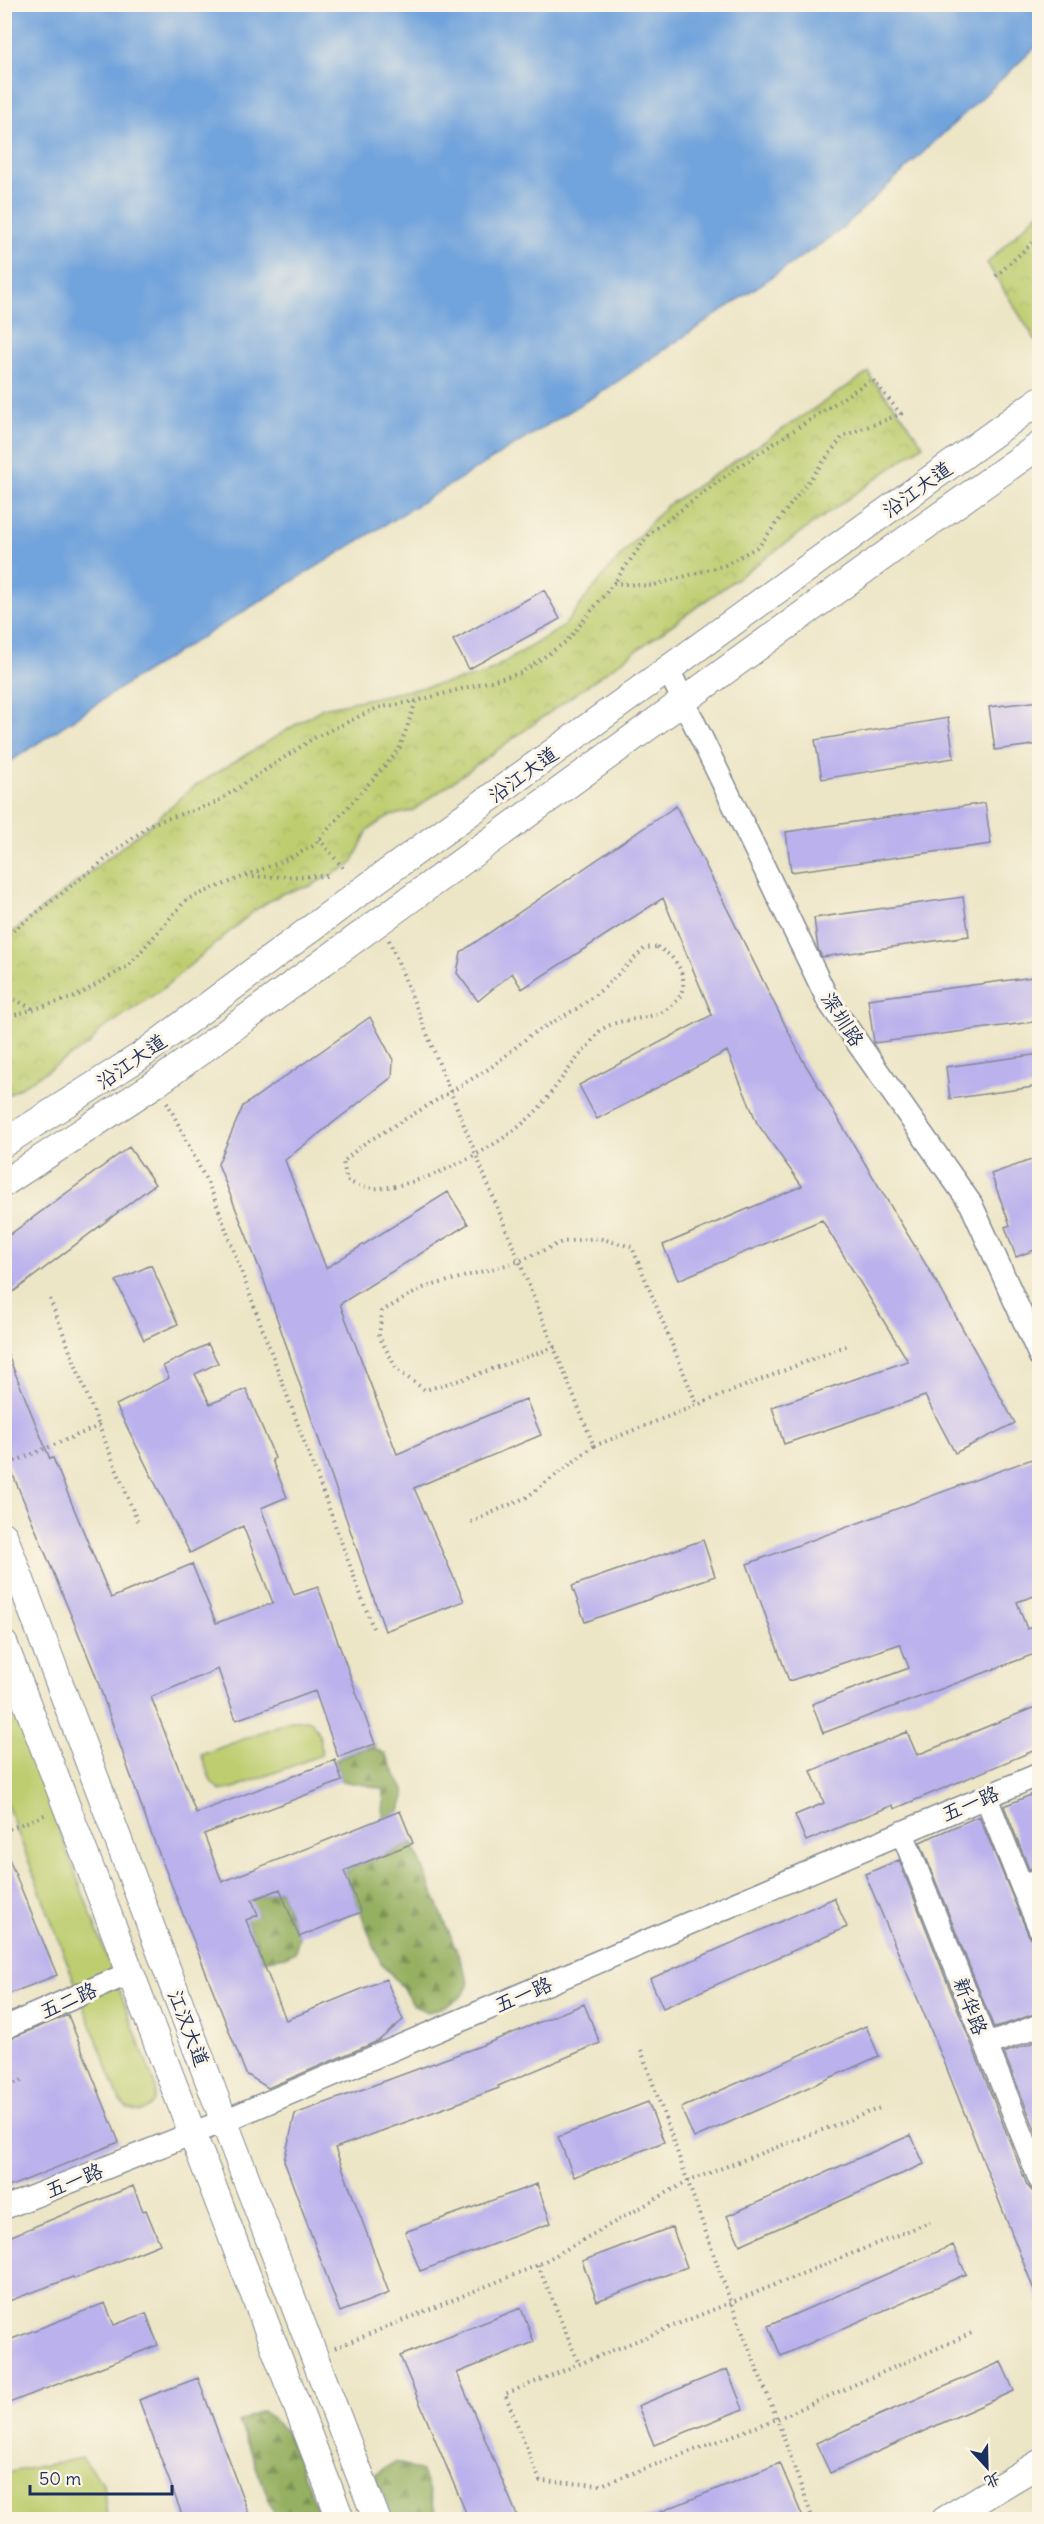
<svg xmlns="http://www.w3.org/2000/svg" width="1044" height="2524" viewBox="0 0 1044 2524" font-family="Delius,'LXGW WenKai TC',sans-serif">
	<defs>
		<pattern id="forest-firs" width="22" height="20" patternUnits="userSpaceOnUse" patternTransform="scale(1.5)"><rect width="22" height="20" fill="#96b062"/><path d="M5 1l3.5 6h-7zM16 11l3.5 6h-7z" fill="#7a9054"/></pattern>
		<pattern id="park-crowns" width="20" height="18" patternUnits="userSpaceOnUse" patternTransform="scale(1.5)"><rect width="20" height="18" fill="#becd70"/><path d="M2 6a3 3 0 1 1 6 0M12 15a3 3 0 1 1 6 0" fill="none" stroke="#a3b063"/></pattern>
	</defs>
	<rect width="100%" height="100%" fill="#fcf5e5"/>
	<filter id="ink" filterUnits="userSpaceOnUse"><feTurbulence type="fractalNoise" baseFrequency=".0167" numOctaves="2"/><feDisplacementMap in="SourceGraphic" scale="12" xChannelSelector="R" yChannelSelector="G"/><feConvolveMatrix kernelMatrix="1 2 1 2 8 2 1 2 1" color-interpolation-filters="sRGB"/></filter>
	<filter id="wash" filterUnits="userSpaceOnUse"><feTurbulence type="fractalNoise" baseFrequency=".008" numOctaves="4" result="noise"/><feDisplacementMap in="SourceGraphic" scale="24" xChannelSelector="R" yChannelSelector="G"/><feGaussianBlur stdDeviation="1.35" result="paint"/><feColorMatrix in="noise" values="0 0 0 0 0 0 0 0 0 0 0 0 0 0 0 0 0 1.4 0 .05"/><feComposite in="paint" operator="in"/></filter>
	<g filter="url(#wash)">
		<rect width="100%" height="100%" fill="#ece5c6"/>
		<path fill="#becd70" stroke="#6c7e67" stroke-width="1.5" d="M4 1683 156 2088C157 2100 151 2108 140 2112L126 2108 120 2101 5 1799Z
			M310 1720C318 1731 323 1741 321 1755L234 1788 220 1791 211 1781 201 1755 290 1721Z
			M82 2458 103 2483 107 2517 103 2520 5 2519V2473Z"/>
		<path fill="url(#forest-firs)" stroke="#587060" stroke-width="1.5" d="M375 1744 374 1748 385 1754 405 1792 400 1811 383 1818 384 1789C370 1785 357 1784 342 1781L335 1760Z
			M413 1843 469 1982C464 2002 445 2006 428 2012L414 2006 399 1983 381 1963 344 1871Z
			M280 1889 299 1937 295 1952 285 1957 262 1961 246 1920 252 1900Z
			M262 2411 286 2431 321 2519H276L239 2422Z
			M395 2462 422 2471 438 2519H393L375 2474Z"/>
		<path fill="url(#park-crowns)" stroke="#6c7e67" stroke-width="1.5" d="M1039 212V346L987 263Z
			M869 372 872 379 901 414 923 445 412 811 389 816 368 830 351 865 310 886 281 894 255 910 161 990 100 1031 90 1044 5 1097V938L151 824 193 787 323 708 483 675 563 627 608 570 665 507Z"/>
		<path fill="#71a3dc" stroke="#46699d" stroke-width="1.5" d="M5 4H1039L1040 43 837 233 606 389 137 677 5 765Z"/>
		<g id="blocks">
			<path fill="#bab1ed" d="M544 590 560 619 469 669 453 640Z
				M1040 701V744L995 750 989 707Z
				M948 718 954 758 822 779 815 740Z
				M985 803 991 844 791 872 786 832Z
				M676 806 802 1059 940 1288 1015 1423 955 1453 925 1396 784 1444 772 1407 908 1361 822 1220 678 1280 663 1245 802 1186 757 1123 727 1051 597 1119 579 1085 712 1015 663 898 522 989 512 973 478 1001 457 973 461 952Z
				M963 897 969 936 822 957 818 949 814 918Z
				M1040 976V1021L874 1043 868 999Z
				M370 1017 393 1060 392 1077 285 1160 326 1268 448 1192 468 1224 340 1304 397 1454 526 1399 541 1435 414 1488 464 1601 385 1631 262 1275 218 1164 243 1106Z
				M1040 1054V1086L950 1099 946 1067Z
				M129 1147 155 1184 4 1299V1239Z
				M1040 1157V1248L1016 1257 1005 1227 1010 1225 991 1174Z
				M151 1265 178 1324 144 1340 116 1281Z
				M208 1344 218 1363 195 1374 210 1404 246 1389 275 1458 272 1460 287 1497 261 1508 294 1595 318 1587 375 1744 338 1757 315 1691 236 1720 218 1669 151 1697 196 1813 335 1760 342 1781 204 1834 222 1882 400 1811 413 1843 344 1871 361 1912 299 1937 280 1889 252 1900 258 1915 246 1920 286 2020 386 1979 403 2020 378 2041 268 2088 246 2074 149 1828 94 1671 4 1453 5 1348 50 1459 53 1458 111 1598 192 1564 216 1623 273 1603 243 1526 190 1553 116 1405 169 1378 163 1366Z
				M1040 1456V1594L1017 1602 1027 1629 1040 1624V1652L823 1733 812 1704 909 1668 900 1644 789 1681 747 1564Z
				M703 1540 715 1576 585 1622 572 1586Z
				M1040 1705V1748L894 1809 893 1805 806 1841 795 1815 824 1803 811 1771 907 1732 917 1755Z
				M1040 1791V1866L1029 1869 1004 1806Z
				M979 1816 1028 1934 1032 1940 1040 1942V2012L994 2028 920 1842Z
				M4 1847 57 1975 4 1996Z
				M899 1860 1027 2185 1032 2191 1040 2193V2305L943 2059 865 1874Z
				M834 1898 847 1927 663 2008 650 1979Z
				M584 2004 600 2043 498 2086 499 2088 335 2148 389 2293 340 2312 284 2161 295 2114 483 2045Z
				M68 2015 119 2142 4 2189V2041Z
				M866 2026 879 2056 694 2138 681 2108Z
				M1040 2040V2142L1004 2053Z
				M648 2102 664 2142 574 2177 558 2137Z
				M911 2135 924 2164 740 2245 727 2216Z
				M537 2184 551 2223 420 2271 405 2232Z
				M133 2186 143 2211 146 2210 160 2244 74 2279 73 2277 4 2303V2239Z
				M672 2227 687 2267 597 2301 582 2261Z
				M953 2245 966 2274 781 2356 768 2326Z
				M105 2303 114 2325 146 2313 158 2345 4 2405V2342Z
				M521 2308 534 2342 457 2373 519 2520H469L400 2356Z
				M1001 2362 1014 2391 830 2473 816 2443Z
				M727 2369 743 2409 654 2445 638 2406Z
				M198 2378 219 2435 251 2520H184L139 2400Z
				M780 2463 804 2520H643V2519Z"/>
		</g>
	</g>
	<g filter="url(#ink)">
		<use href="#blocks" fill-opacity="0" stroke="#848a92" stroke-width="1.5"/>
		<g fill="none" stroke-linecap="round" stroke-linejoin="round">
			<g stroke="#848a92" stroke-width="25">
				<path id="minor" d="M668 669 829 1002 971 1204 1040 1356
					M986 1797 1022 1887
					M902 1832 1040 2180
					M1040 1879 1022 1887 1040 1929
					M4 2028 132 1972
					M987 2045 1040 2025
					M4 2208 224 2121 1040 1774"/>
			</g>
			<g stroke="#848a92" stroke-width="29">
				<path id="major" d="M4 1143 139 1057 360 892 1040 400
					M4 1183 158 1082 900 544 1040 445
					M4 1536 224 2121 377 2520
					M4 1644 341 2520
					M945 2520 1040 2463"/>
			</g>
			<path stroke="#848a92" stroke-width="4" stroke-dasharray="1.5 4.5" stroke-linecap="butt" d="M996 276 1040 236
				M319 839 343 868
				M247 877 330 876
				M4 938 151 824 215 803 314 738 377 708 416 701 521 673 567 641 614 583 651 586 725 565 759 546 843 436 901 414 872 379 735 469 649 534 614 583
				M389 940 594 1446 527 1497 471 1522
				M657 947C676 956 692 979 678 999 659 1024 628 1014 604 1028 598 1031 593 1040 589 1045 572 1063 559 1083 544 1102 515 1141 417 1192 368 1188 361 1187 353 1183 347 1181L343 1162 362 1145 490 1068 532 1034 578 1008 604 988 645 948Z
				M4 994 35 1010
				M4 1018 75 997 128 966 187 899 288 859 313 846 399 750 416 701
				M167 1102 212 1192 373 1628
				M50 1299 99 1426
				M555 1347 467 1378 425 1390 397 1370 379 1336 382 1311 423 1288 520 1261 562 1242 598 1238 632 1247 697 1405
				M594 1446 848 1345
				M4 1466 99 1426 138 1523
				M4 1831 47 1814
				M641 2050 731 2303 777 2419 601 2485 540 2481 505 2394 930 2222
				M4 2088 25 2079
				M538 2265 579 2364
				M335 2348 538 2265 688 2181 880 2108
				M813 2520 777 2419 974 2332"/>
			<use href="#minor" stroke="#fff" stroke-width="22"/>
			<use href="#major" stroke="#fff" stroke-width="27"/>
		</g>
	</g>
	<g text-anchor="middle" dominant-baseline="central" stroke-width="6" stroke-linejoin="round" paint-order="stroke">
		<g font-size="20" fill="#1b2f5e" stroke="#fcf5e5">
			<text transform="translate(917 489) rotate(-36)">沿江大道</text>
			<text transform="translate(523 774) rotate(-36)">沿江大道</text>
			<text transform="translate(843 1019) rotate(57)">深圳路</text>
			<text transform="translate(131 1061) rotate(-35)">沿江大道</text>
			<text transform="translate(970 1803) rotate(-23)">五一路</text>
			<text transform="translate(523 1994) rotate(-23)">五一路</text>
			<text transform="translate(68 2000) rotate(-24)">五二路</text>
			<text transform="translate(971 2006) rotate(69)">新华路</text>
			<text transform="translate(189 2028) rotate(69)">江汉大道</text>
			<text transform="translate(74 2180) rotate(-22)">五一路</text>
		</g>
	</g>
	<rect width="1044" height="2524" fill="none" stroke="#fcf5e5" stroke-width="24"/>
	<g transform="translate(987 2467) rotate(158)" stroke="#fcf5e5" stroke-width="4.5" paint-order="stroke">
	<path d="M0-4.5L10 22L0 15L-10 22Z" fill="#1b2f5e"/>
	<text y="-9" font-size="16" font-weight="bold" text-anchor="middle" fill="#1b2f5e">北</text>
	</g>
	<path d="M30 2485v9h142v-9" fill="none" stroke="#1b2f5e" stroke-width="3"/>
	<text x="39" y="2485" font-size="18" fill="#1b2f5e" stroke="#fcf5e5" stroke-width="4.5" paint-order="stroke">50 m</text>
</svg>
